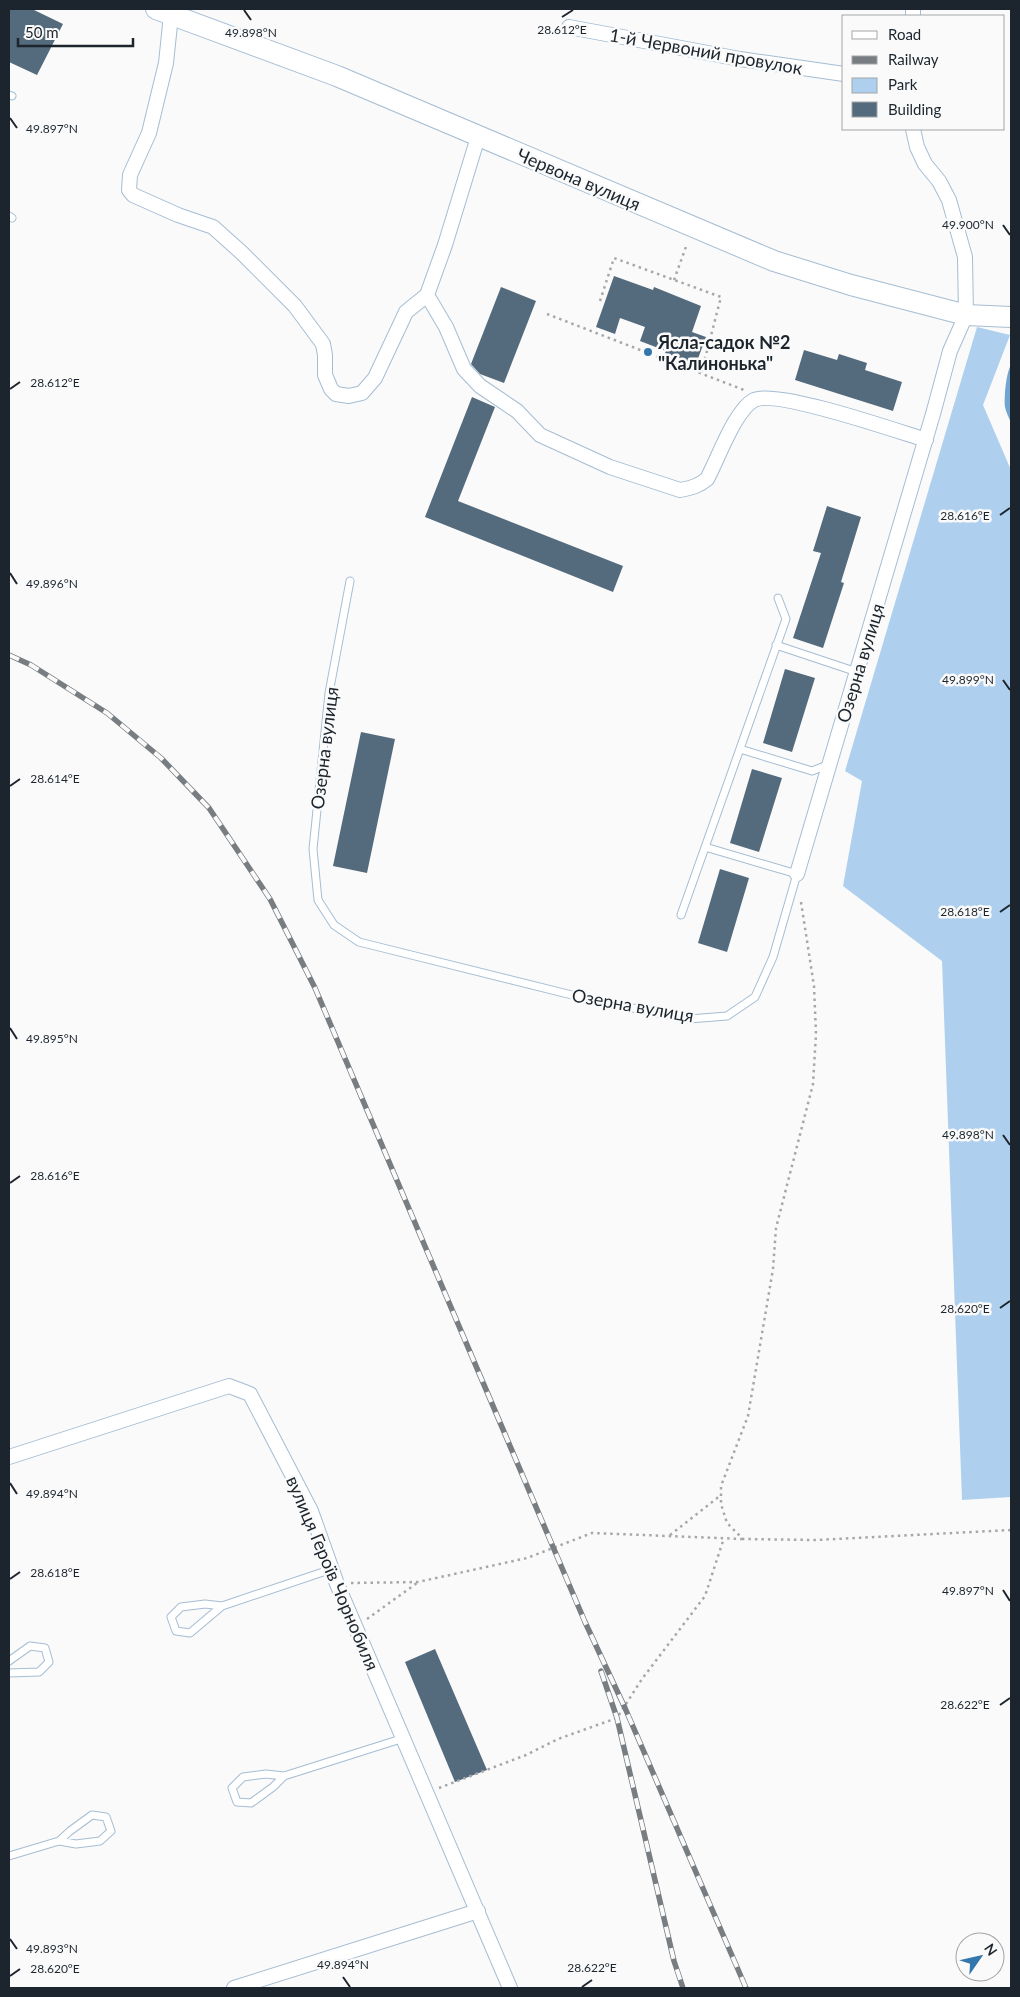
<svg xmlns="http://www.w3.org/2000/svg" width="1020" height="1997" viewBox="0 0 1020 1997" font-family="Lato,sans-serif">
	<rect width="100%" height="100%" fill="#fafafa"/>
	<path fill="#aed0ee" d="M977 327 1010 335 983 405 1011 470V1497L962 1500 942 961 843 886 862 781 845 771Z"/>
	<path fill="#71a4d1" d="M1011 365V423C1009 418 1006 412 1005 407 1004 397 1006 373 1011 365Z"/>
	<path fill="#546a7d" d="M9 9H32L63 24 37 75 9 62Z
		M614 276 653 290 654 287 701 306 692 332 706 337 696 364 665 353 666 351 640 341 645 327 620 318 615 334 596 327Z
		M501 287 536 301 504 383 480 374 471 364Z
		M804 350 837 360 839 354 867 363 865 370 902 382 893 411 795 380Z
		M472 397 495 407 458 501 623 566 613 592 425 517Z
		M827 506 861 517 841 582 844 583 823 648 793 638 821 553 813 551Z
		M785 669 815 678 792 752 763 743Z
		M361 732 395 739 367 873 333 866Z
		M752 769 782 778 759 852 730 843Z
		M720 869 749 878 727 952 698 943Z
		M435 1649 487 1770 455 1782 405 1662Z"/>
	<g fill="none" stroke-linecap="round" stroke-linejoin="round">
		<g stroke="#a5bdd3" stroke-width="9">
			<path id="service" d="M9 95 12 96
				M9 216 12 218
				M350 581 329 693 313 849 318 900 334 925 359 942 596 1001 689 1019 727 1016 755 997 773 957 797 874 705 847
				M776 645 857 672
				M740 749 812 771 830 764
				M681 915 786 619 778 598
				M222 1606 190 1633 176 1631 171 1617 181 1607 205 1604 222 1606 332 1569
				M9 1661 30 1646 45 1648 49 1662 39 1672 9 1673
				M284 1776 273 1787 251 1803 237 1802 232 1788 243 1777 266 1774 284 1776 404 1738
				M9 1856 59 1841 76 1844 100 1841 111 1831 106 1817 92 1815 70 1831 59 1841"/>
		</g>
		<g stroke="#a5bdd3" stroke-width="16">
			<path id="minor" d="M171 15 166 63 149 133 130 175 129 190 133 195 178 215 213 227 242 253 295 306 323 344 325 355V375L331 389 336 394 349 396 362 393 375 378 406 312 427 295
				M913 16V9
				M569 27 740 59 844 74
				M478 137 445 245 427 295 446 327 464 369 480 386 517 411 540 435 610 467 680 490C691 488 699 486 707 479 718 459 735 410 754 400 776 389 897 431 926 440
				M797 874 933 414 950 351 966 315 965 257 949 200 939 181 925 164 917 147 913 129
				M9 1457 229 1386 250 1394 311 1511 337 1584 510 1988
				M234 1988 478 1911"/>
		</g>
		<g stroke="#a5bdd3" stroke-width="22">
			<path id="secondary" d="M156 9 337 76 774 261 851 285 966 315 1011 317"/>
		</g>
		<path stroke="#a5a8ab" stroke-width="2.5" stroke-dasharray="2.5 4" stroke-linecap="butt" d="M674 280 687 244
			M600 301 614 258 721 297 701 374
			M547 314 744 390
			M801 902 814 986 816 1034 813 1084 776 1228 773 1269 748 1416 721 1486V1504L727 1523 743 1539 816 1540 1011 1530
			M670 1535 721 1495
			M351 1583 418 1582 527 1558 592 1533 743 1539
			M367 1619 417 1583
			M439 1788 526 1755 558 1739 617 1718 642 1679 705 1596 724 1538"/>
		<use href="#service" stroke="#fff" stroke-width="7"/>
		<use href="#minor" stroke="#fff" stroke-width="14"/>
		<use href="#secondary" stroke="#fff" stroke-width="20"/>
		<g stroke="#787d82" stroke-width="5.5">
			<path id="rail" d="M9 655 31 665 107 713 161 758 209 808 270 899 315 988 585 1622 625 1708 746 1988
				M601 1671 617 1718 674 1961 683 1988"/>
		</g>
		<use href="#rail" stroke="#fafafa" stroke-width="4" stroke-dasharray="11" stroke-linecap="butt"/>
	</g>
	<path fill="none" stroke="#1c252d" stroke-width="2" d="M244 10 251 20M562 17 573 10M10 118 17 128M1003 225 1010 235M10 389 20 382M1000 515 1010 508M10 573 17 584M1003 680 1010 690M10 786 20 779M1000 912 1010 905M10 1028 17 1039M1003 1135 1010 1145M10 1183 20 1176M1000 1308 1010 1301M10 1483 17 1494M10 1579 20 1572M1003 1590 1010 1601M1000 1705 1010 1698M10 1939 17 1949M10 1976 20 1969M343 1977 350 1987M582 1987 592 1980"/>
	<circle fill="#3477ad" stroke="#fafafa" stroke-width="2" cx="648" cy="352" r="5"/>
	<g text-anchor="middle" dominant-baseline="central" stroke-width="5" stroke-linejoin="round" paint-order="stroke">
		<g font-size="18" fill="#1c252d" stroke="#fafafa">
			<text transform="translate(706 51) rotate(10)">1-й Червоний провулок</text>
			<text transform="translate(579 179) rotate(23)">Червона вулиця</text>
			<text transform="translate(860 663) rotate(-73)">Озерна вулиця</text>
			<text transform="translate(324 748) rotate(-83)">Озерна вулиця</text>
			<text transform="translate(633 1005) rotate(10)">Озерна вулиця</text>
			<text transform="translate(333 1573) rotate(67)">вулиця Героїв Чорнобиля</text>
		</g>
		<g font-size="18" font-weight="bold" fill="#1c252d" stroke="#fafafa" text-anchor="start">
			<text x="658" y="342">Ясла-садок №2<tspan x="658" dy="21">"Калинонька"</tspan></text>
		</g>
	</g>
	<g font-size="12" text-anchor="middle" fill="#1c252d" stroke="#fafafa" stroke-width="5" stroke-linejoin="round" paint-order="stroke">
		<text x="562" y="34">28.612°E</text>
		<text x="251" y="37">49.898°N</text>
		<text x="52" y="133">49.897°N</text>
		<text x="968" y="229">49.900°N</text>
		<text x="55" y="387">28.612°E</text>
		<text x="965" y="520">28.616°E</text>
		<text x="52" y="588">49.896°N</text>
		<text x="968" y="684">49.899°N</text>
		<text x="55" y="783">28.614°E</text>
		<text x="965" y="916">28.618°E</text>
		<text x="52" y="1043">49.895°N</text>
		<text x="968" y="1139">49.898°N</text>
		<text x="55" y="1180">28.616°E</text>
		<text x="965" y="1313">28.620°E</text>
		<text x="52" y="1498">49.894°N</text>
		<text x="55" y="1577">28.618°E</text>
		<text x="968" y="1595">49.897°N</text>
		<text x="965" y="1709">28.622°E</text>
		<text x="52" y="1953">49.893°N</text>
		<text x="343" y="1969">49.894°N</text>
		<text x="592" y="1972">28.622°E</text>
		<text x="55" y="1973">28.620°E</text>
	</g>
	<rect width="1020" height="1997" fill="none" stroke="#1c252d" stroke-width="20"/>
	<rect x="842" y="15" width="162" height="115" fill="#fafafa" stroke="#a1a5a8"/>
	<rect x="852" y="31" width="25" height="8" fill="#ffffff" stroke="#a1a5a8"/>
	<text x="888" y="40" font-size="15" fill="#1c252d">Road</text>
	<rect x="852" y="56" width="25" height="8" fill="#787d82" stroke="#a1a5a8"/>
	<text x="888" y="65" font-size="15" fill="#1c252d">Railway</text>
	<rect x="852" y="78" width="25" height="15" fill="#aed0ee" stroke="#a1a5a8"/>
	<text x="888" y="90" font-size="15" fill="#1c252d">Park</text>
	<rect x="852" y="102" width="25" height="15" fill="#546a7d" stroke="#a1a5a8"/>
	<text x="888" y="115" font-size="15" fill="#1c252d">Building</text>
	<g transform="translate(980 1957) rotate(56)"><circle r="24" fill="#fafafa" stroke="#a1a5a8"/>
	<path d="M0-4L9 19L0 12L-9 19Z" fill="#3477ad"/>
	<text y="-8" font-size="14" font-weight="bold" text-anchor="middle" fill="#1c252d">N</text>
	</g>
	<path d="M18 38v8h115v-8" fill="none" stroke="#1c252d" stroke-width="2.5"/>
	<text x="25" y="38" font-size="15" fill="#1c252d" stroke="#fafafa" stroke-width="4" paint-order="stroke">50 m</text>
</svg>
